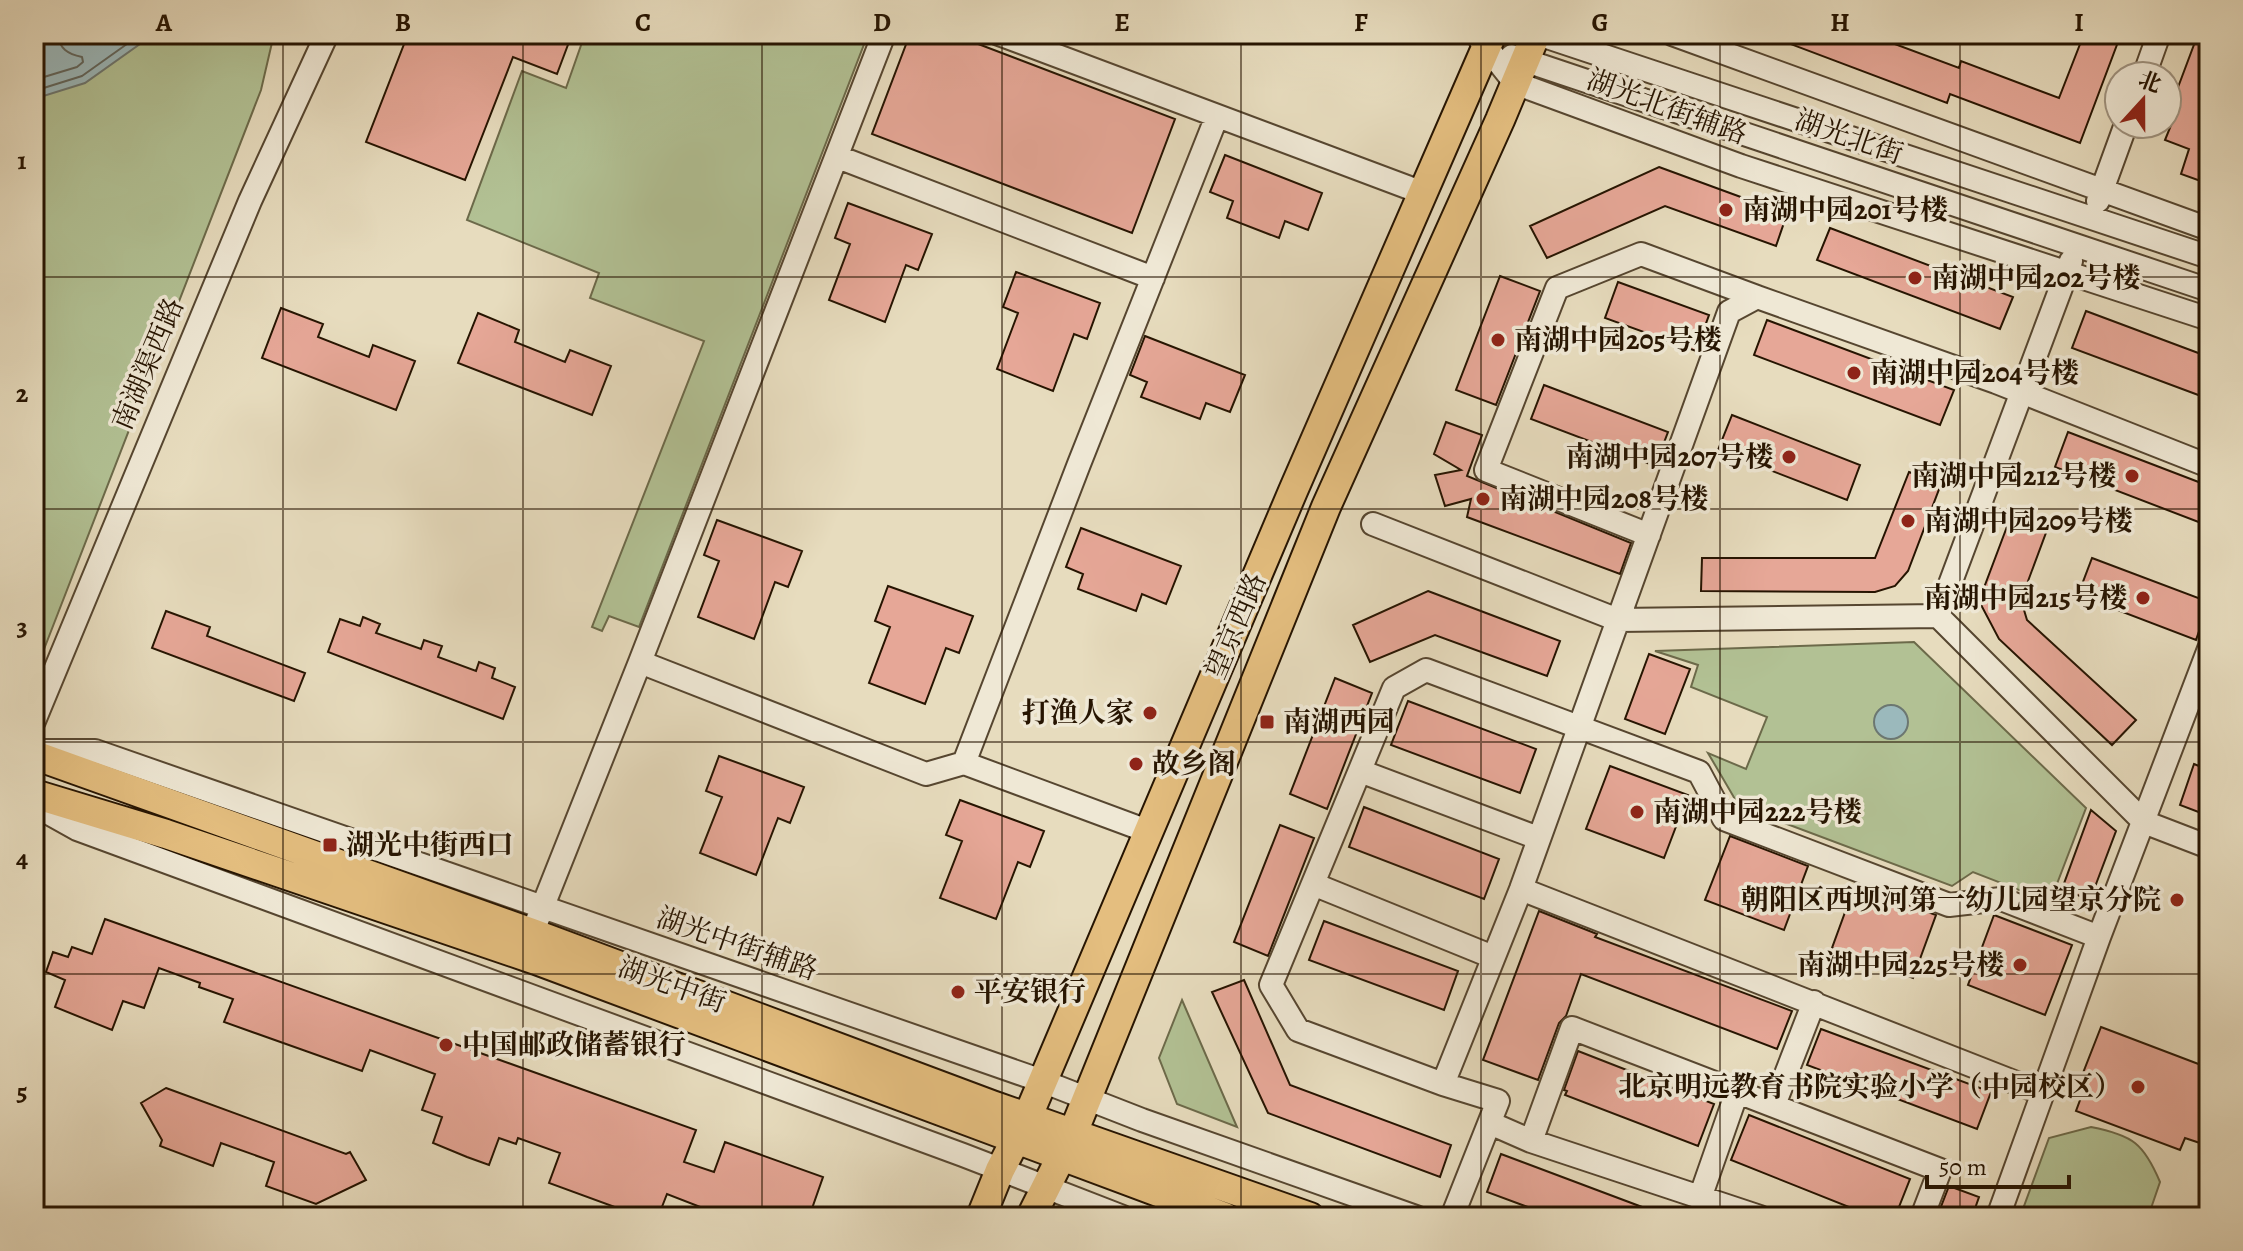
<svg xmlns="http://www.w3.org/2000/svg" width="2243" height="1251" viewBox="0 0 2243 1251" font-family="Alegreya,'Noto Serif SC',serif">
	<rect width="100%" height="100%" fill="#e7dcbe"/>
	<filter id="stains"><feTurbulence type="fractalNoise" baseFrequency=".0025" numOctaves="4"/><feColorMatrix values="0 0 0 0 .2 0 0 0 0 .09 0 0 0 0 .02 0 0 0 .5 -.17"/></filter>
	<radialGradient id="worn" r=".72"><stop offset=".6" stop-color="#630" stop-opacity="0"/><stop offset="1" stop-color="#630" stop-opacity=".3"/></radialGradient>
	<path fill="#b2c194" stroke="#6c6a4a" stroke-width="2" d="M34 34H274L261 90 34 675Z
		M585 34H868L639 627 609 616 602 631 592 627 704 341 590 298 599 273 467 220 522 71 566 88Z
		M1914 642 2086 808 2050 902 1973 872 1952 886 1739 806 1708 753 1746 769 1767 717 1691 687 1698 665 1655 651Z
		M1182 1000 1237 1127 1177 1104 1159 1058Z
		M2091 1127C2133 1135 2144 1144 2160 1182L2148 1217H2020L2049 1138Z"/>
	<path fill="#9bb9bc" stroke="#6c7771" stroke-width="2" d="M34 34 86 39 101 34H154L85 83 34 99Z
		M1874 722a17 17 0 1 1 34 0a17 17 0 1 1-34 0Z"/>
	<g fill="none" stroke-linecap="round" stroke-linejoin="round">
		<path stroke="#60665e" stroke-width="2" d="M34 80 77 67 83 62 82 57C68 54 59 49 58 34
			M34 91 82 76 141 34"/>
	</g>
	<path fill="#e6a797" stroke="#261401" stroke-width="2" d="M408 34H572L557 74 513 57 465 180 366 142Z
		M910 34H952L1175 119 1132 233 872 134Z
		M1764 34H1868L1959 68 1961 61 2059 98 2084 34H2121L2080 143 1950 94 1947 103Z
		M2198 34H2209V184L2181 174 2189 149 2165 140 2178 108 2171 106Z
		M1225 155 1322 193 1308 230 1285 221 1279 238 1227 218 1233 201 1210 192Z
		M1659 167 1787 214 1776 246 1665 206 1547 258 1530 226Z
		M848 203 932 234 918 270 906 265 885 322 829 300 850 244 835 238Z
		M1830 228 2013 297 2000 329 1817 260Z
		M1016 272 1100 303 1087 339 1074 334 1053 391 997 369 1018 313 1003 307Z
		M1500 276 1540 291 1496 405 1456 390Z
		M1618 282 1709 315 1696 351 1605 318Z
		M281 308 323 324 318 337 369 357 373 345 415 361 396 410 262 358Z
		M2086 311 2209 357V399L2072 348Z
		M478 313 519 330 515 342 565 362 570 350 611 366 592 415 458 363Z
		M1767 320 1954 390 1940 425 1754 355Z
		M1145 336 1245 375 1230 412 1206 403 1200 419 1141 397 1147 382 1130 375Z
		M1544 385 1668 432 1655 466 1531 419Z
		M1732 415 1860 465 1847 500 1718 450Z
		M1446 422 1482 435 1467 476 1631 543 1620 574 1467 517 1471 499 1445 506 1435 475 1461 470 1434 454Z
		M2068 432 2209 486V526L2055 467Z
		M1909 472 1941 484 1908 571 1895 586 1875 592 1701 591 1702 558H1875Z
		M2011 516 2047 530 2021 600 2027 620 2136 720 2112 745 1999 639 1979 601Z
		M717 520 802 551 788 587 775 582 754 639 698 617 719 561 704 555Z
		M1081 528 1181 566 1166 604 1142 594 1136 611 1078 589 1083 574 1066 567Z
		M2092 558 2209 602 2196 640 2078 595Z
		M888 586 973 616 959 653 946 648 925 704 869 683 890 627 875 621Z
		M1428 591 1560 641 1547 676 1435 635 1370 662 1353 625Z
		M166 611 210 627 207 636 305 673 294 701 152 648Z
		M363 617 380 624 376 633 421 649 424 640 442 646 438 657 476 671 479 662 495 668 492 678 515 687 503 719 328 652 340 619 360 626Z
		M1649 654 1690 669 1665 734 1625 719Z
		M1335 678 1372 693 1327 809 1290 794Z
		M1408 701 1536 749 1520 793 1391 745Z
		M719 756 804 787 790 823 778 818 756 875 700 853 722 797 706 791Z
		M2194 764 2209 770V816L2180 805Z
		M1610 766 1688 795 1664 858 1586 829Z
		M960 800 1044 831 1030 867 1018 862 996 919 940 898 962 841 946 835Z
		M1364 807 1499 859 1484 899 1349 847Z
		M2091 810 2116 831 2090 900 2062 889Z
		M1280 825 1314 838 1268 956 1234 942Z
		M1730 836 1808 866 1784 930 1705 900Z
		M1855 885 1936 915 1913 978 1832 948Z
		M1539 911 1597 934 1595 937 1792 1011 1777 1049 1581 974 1566 1016 1559 1023 1538 1080 1483 1060Z
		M1994 915 2072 945 2045 1015 1968 985Z
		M105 919 696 1130 684 1162 714 1172 725 1142 823 1177 809 1217H726L667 1194 658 1217H642L549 1183 560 1153 518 1138 516 1144 499 1138 489 1165 467 1157 433 1143 442 1117 422 1110 435 1074 370 1050 362 1071 224 1022 233 999 199 987 200 983 159 968 144 1008 123 1001 112 1030 55 1007 65 980 46 972 53 952 68 957 72 947 92 954Z
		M1324 921 1458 971 1444 1010 1309 960Z
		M1244 980 1290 1085 1451 1145 1440 1177 1268 1113 1212 992Z
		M2101 1027 2209 1068V1146L2185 1138 2180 1150 2076 1111 2089 1076 2083 1073Z
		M1821 1029 1991 1092 1977 1129 1807 1065Z
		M1578 1051 1714 1104 1698 1146 1565 1095 1567 1091 1564 1090Z
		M166 1088 346 1154 350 1152 366 1180 316 1204 266 1186 274 1162 221 1143 213 1166 160 1146 162 1140 141 1103Z
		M1749 1115 1910 1179 1895 1217H1874L1731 1160Z
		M1501 1154 1666 1216 1665 1217H1555L1487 1192Z
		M1949 1186 1979 1197 1972 1217H1937Z"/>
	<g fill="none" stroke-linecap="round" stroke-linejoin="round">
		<g stroke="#564630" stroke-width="26">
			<path id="minor" d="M999 34 1423 193
				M1476 34 1515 83 1741 166 2209 319
				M1538 34 2209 257
				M1672 34 2209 229
				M1512 56 2209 290
				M2144 76 2159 34
				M838 157 1153 278
				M2098 201 2126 124
				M1373 524 1618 620 1938 616 2144 822 2209 847
				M1649 535 1486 470 1557 288 1641 254 1757 297
				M1938 616 2071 261
				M640 662 926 774 964 763 1079 464 1217 116
				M34 721 250 201 327 34
				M37 751H95L1042 1081 1142 1120 1416 1217
				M964 763 1150 832
				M1360 771 1538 838
				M34 805 77 829 963 1155 1123 1217
				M1313 884 1493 957
				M1521 889 2042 1093
				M537 921 640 662 884 34
				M1443 1084 1298 1030 1271 985 1394 688 1426 670 1699 772 1724 819 1949 905 2001 899 2099 937
				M1774 1105 1814 1002
				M1490 1123 1531 1141 1760 1217
				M1531 1141 1572 1028 1940 1170 1922 1217
				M1701 1195 1737 1092
				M1452 1217 1498 1101 1443 1084 1521 889 1729 312 1757 297 1996 382 2209 466
				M1998 1217 2099 937 2209 649"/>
		</g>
		<g stroke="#261401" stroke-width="32">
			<path id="major" d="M34 755 532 933 992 1105 1310 1217
				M34 794 166 834 536 960 1225 1217
				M981 1217 1000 1170 1028 1116 1293 491 1492 34
				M1031 1217 1073 1133 1326 507 1500 120 1536 34"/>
		</g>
		<use href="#minor" stroke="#efe8d5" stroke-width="22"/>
		<use href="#major" stroke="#e4be7f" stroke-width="28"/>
	</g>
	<path fill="none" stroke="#261401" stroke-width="2" stroke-opacity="0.55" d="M283 34V1217M523 34V1217M762 34V1217M1002 34V1217M1241 34V1217M1481 34V1217M1720 34V1217M1960 34V1217M34 277H2209M34 509H2209M34 742H2209M34 974H2209"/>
	<g fill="#8f2418" stroke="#efe8d5" stroke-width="3">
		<circle cx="1726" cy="210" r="8"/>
		<circle cx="1915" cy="278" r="8"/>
		<circle cx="1498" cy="340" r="8"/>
		<circle cx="1854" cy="373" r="8"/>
		<circle cx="1789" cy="457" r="8"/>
		<circle cx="2132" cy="476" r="8"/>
		<circle cx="1483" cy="499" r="8"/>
		<circle cx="1908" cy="521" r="8"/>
		<circle cx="2143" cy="598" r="8"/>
		<circle cx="1150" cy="713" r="8"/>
		<rect x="1259" y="714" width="16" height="16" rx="4"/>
		<circle cx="1136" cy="764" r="8"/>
		<circle cx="1637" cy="812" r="8"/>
		<rect x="322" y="837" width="16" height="16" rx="4"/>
		<circle cx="2177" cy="900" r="8"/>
		<circle cx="2020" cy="965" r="8"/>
		<circle cx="958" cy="992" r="8"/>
		<circle cx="446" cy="1045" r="8"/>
		<circle cx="2138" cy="1087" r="8"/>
	</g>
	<g text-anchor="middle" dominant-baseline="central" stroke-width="7" stroke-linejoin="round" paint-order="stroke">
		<g font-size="28" fill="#261401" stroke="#efe8d5">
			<text transform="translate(1667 107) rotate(20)">湖光北街辅路</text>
			<text transform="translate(1849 137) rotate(19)">湖光北街</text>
			<text transform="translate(148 364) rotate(-67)">南湖渠西路</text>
			<text transform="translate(1236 626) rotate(-67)">望京西路</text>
			<text transform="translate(737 944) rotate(19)">湖光中街辅路</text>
			<text transform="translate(672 985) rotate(20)">湖光中街</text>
		</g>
		<g font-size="28" font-weight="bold" fill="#261401" stroke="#efe8d5" text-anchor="start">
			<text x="1742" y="210">南湖中园201号楼</text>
			<text x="1931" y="278">南湖中园202号楼</text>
			<text x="1514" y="340">南湖中园205号楼</text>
			<text x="1870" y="373">南湖中园204号楼</text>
			<text x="1773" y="457" text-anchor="end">南湖中园207号楼</text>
			<text x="2116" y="476" text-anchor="end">南湖中园212号楼</text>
			<text x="1499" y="499">南湖中园208号楼</text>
			<text x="1924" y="521">南湖中园209号楼</text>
			<text x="2127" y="598" text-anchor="end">南湖中园215号楼</text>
			<text x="1134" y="713" text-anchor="end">打渔人家</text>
			<text x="1283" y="722">南湖西园</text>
			<text x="1152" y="764">故乡阁</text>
			<text x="1653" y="812">南湖中园222号楼</text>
			<text x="346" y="845">湖光中街西口</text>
			<text x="2161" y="900" text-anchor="end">朝阳区西坝河第一幼儿园望京分院</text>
			<text x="2004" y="965" text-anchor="end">南湖中园225号楼</text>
			<text x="974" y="992">平安银行</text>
			<text x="462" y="1045">中国邮政储蓄银行</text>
			<text x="2122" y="1087" text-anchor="end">北京明远教育书院实验小学（中园校区）</text>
		</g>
	</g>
	<rect width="2243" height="1251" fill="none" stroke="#e7dcbe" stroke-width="88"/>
	<g transform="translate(2143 100) rotate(21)"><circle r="38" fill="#efe8d5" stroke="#9f9380" stroke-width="2"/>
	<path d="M0-6L14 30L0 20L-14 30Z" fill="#8f2418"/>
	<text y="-12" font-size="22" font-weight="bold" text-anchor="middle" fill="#261401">北</text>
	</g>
	<path d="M1927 1175v12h142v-12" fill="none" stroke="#261401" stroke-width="4"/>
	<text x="1939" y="1175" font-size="24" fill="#261401" stroke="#efe8d5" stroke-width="6" paint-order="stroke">50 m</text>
	<rect x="44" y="44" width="2155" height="1163" fill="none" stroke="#261401" stroke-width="3"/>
	<g font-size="26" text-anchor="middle" font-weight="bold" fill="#261401">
		<text x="164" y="31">A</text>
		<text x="403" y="31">B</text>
		<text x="643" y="31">C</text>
		<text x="882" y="31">D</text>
		<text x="1122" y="31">E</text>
		<text x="1361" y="31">F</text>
		<text x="1600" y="31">G</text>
		<text x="1840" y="31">H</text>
		<text x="2079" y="31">I</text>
		<text x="22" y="169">1</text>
		<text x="22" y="402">2</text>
		<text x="22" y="635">3</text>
		<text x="22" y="867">4</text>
		<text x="22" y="1100">5</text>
	</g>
	<rect width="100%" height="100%" filter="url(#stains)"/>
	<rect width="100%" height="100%" fill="url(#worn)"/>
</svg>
